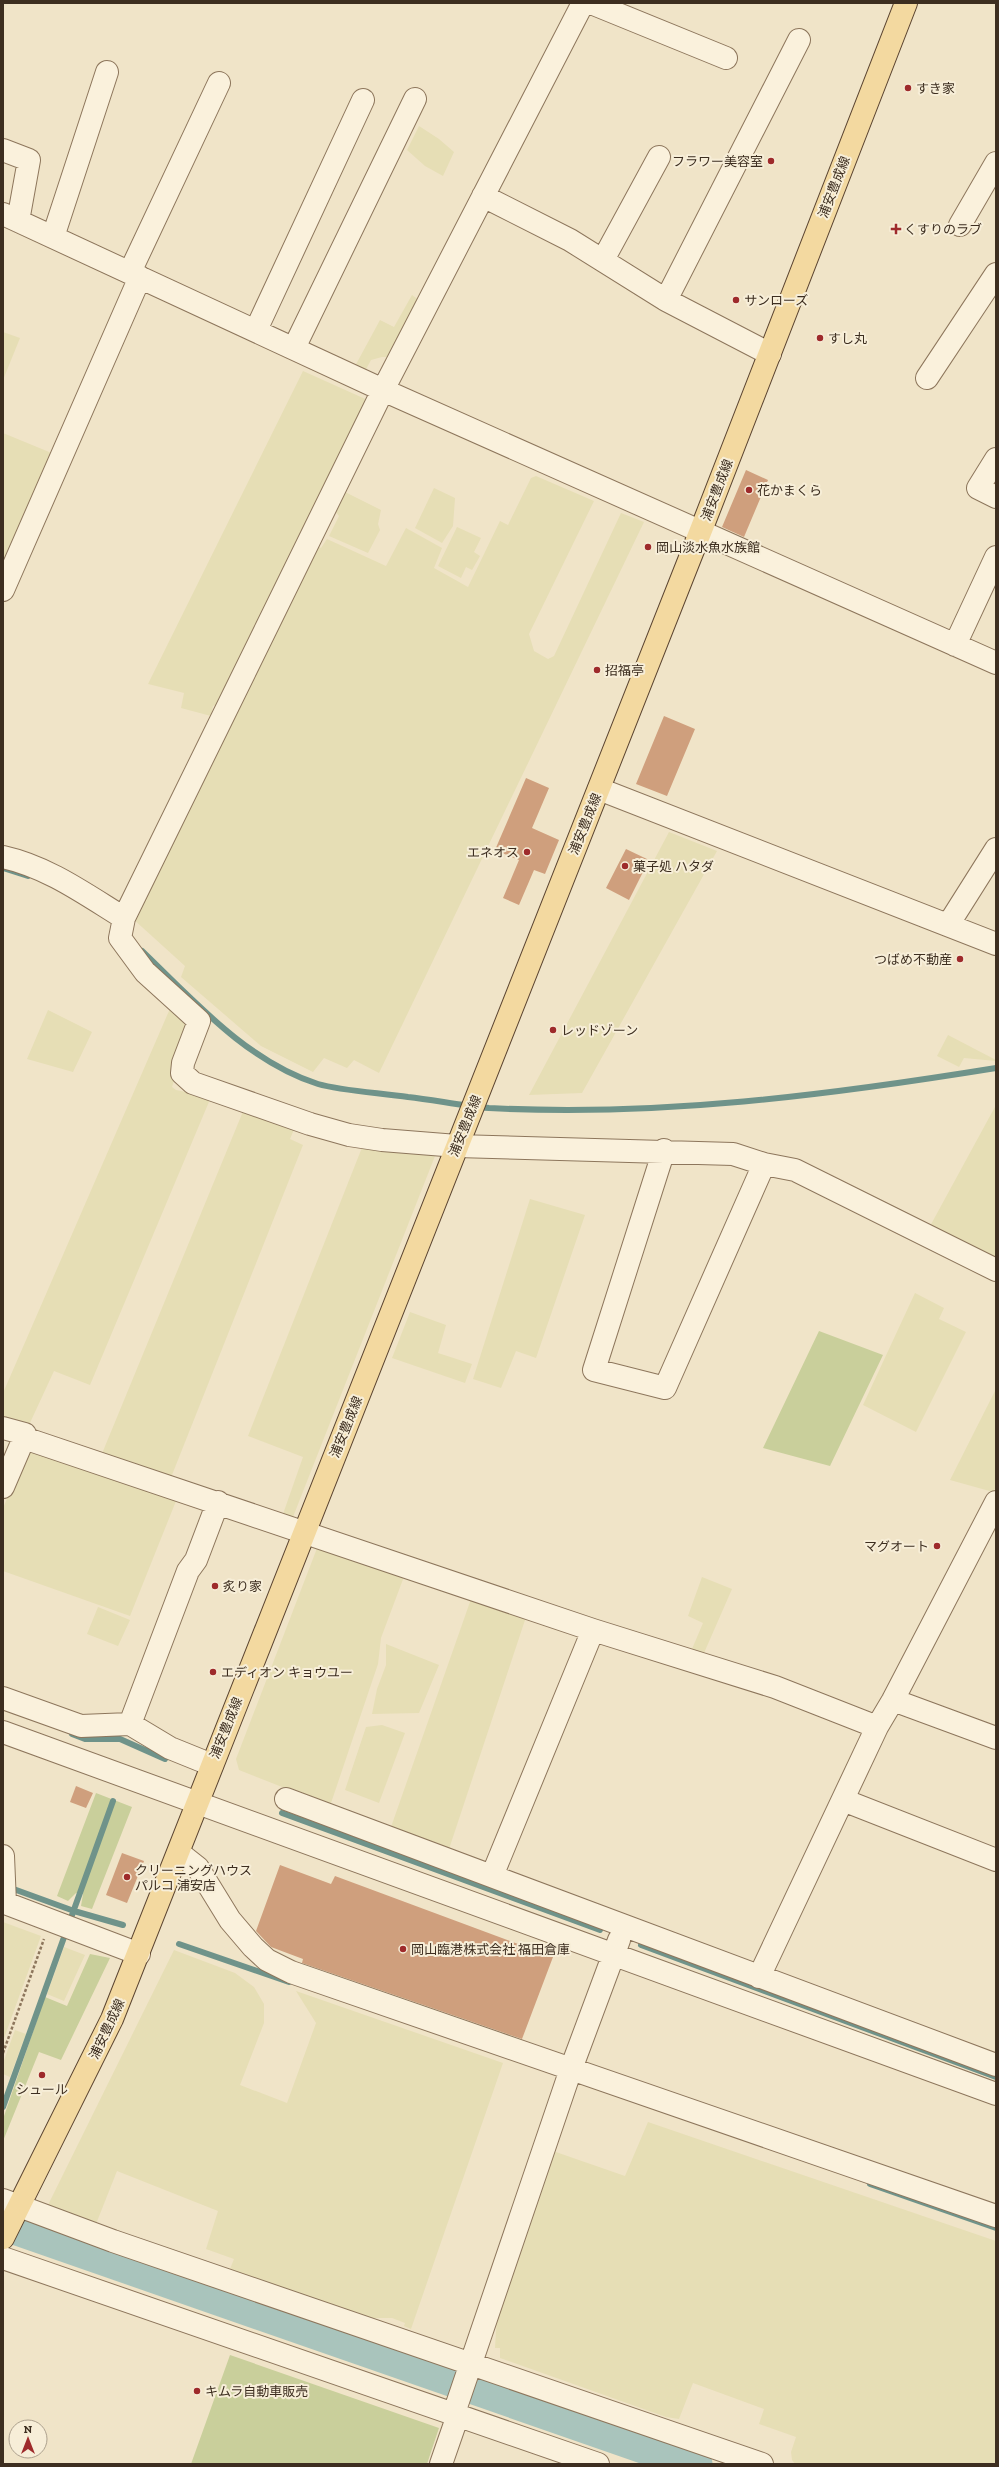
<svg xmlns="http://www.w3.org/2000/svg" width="999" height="2467" viewBox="0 0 999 2467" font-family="'Zilla Slab','Noto Sans JP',serif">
	<rect width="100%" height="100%" fill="#f0e4c8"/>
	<path fill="#e6deb5" d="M419 126 439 139 454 152 443 176 425 166 407 150Z
		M412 295 419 300 391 357H382L371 360 364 373 354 368 380 320 394 327Z
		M3 332 20 338 3 380Z
		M303 371 372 402 218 710 216 705 213 706 211 716 181 708 184 693 148 684Z
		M3 433 54 454 3 568Z
		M536 476 594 501 529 634 534 651 548 659 554 656 621 513 644 522 379 1073 354 1060 347 1068 324 1058 313 1072 261 1046 181 977 185 966 132 918 315 545 321 548 327 539 386 566 406 528 442 548 434 568 468 587 500 521 508 525 531 478Z
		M434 488 455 498 453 526 442 543 415 528Z
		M343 491 381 510 378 524 380 530 368 553 329 536 339 516 334 510Z
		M457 527 481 538 474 552 480 556 472 570 466 567 461 578 438 566Z
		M669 832 717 851 582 1093 529 1095Z
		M172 1004 189 1022V1033L172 1087 176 1090 211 1097 90 1385 54 1371 29 1425 3 1417V1393Z
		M48 1010 92 1032 73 1072 27 1059Z
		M948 1035 996 1060V1061L964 1058 959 1067 937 1056Z
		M996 1105V1262L929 1228Z
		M244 1109 295 1127 290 1139 303 1145 170 1480 101 1456Z
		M363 1145 437 1151 291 1522 283 1514 303 1457 248 1436Z
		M530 1199 585 1215 536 1358 516 1351 501 1388 473 1379Z
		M915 1293 944 1308 939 1319 966 1332 916 1432 863 1405Z
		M410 1312 446 1325 438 1353 472 1364 465 1383 392 1358Z
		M996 1389V1487L993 1492 950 1480Z
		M30 1446 178 1496 130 1616 3 1571V1508Z
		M319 1543 405 1574 381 1638 378 1664 330 1806 239 1770 236 1759Z
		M702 1577 732 1589 704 1653 692 1649 703 1623 688 1616Z
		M471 1599 526 1617 449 1849 391 1827Z
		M98 1607 130 1620 118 1646 87 1634Z
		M386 1644 439 1665 419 1713 372 1714 377 1689 386 1665Z
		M382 1725 405 1733 379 1803 345 1790 366 1727Z
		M3 1922 41 1936 3 2041Z
		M64 1947 85 1955 64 2001 47 1994Z
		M174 1950 235 1973 254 1987 264 2004V2023L240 2085 287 2103 316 2023 296 1991 503 2063 411 2329 404 2326 405 2323 392 2318H372L230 2269 234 2259 206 2249 218 2211 117 2171 96 2224 48 2205Z
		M15 2030 26 2034 10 2077 3 2074V2063Z
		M648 2122 996 2241V2464H795L792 2460 791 2452 796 2437 759 2424 764 2409 693 2383 679 2419 666 2417 500 2358V2348H495L497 2315 553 2151 625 2176Z"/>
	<path fill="#c9cf9b" d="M819 1331 883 1355 830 1466 763 1448Z
		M96 1793 132 1807 92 1909 81 1906 83 1894 76 1893 68 1901 57 1896Z
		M90 1954 110 1958 61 2060 39 2052 3 2141V2119L45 1997 67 2006Z
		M230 2355 439 2428 427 2464H191Z"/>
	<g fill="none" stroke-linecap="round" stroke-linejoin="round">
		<path stroke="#6f938a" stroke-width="6" d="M3 868 28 876
			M142 951C194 1001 248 1062 318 1084 342 1091 383 1093 408 1097 435 1100 463 1106 489 1108 659 1117 829 1095 996 1068
			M72 1734 85 1739H120L165 1759
			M282 1813 600 1930
			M8 1887 74 1911 123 1925
			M179 1944 289 1982
			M641 1945 996 2077
			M3 2107 113 1801
			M870 2184 996 2228"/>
		<path stroke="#a9c4bc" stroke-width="35" d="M3 2223 695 2464"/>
	</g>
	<path fill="#cf9f7d" d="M746 470 768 480 744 537 722 527Z
		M664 716 695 729 667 796 636 784Z
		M526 778 549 788 532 828 559 840 545 874 534 870 519 905 503 898 519 860 495 850Z
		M626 849 649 860 629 900 606 888Z
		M76 1786 93 1793 86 1808 70 1802Z
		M122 1853 144 1861 127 1903 106 1895Z
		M280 1865 331 1884 335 1876 553 1957 522 2039 302 1963 303 1959 271 1947 256 1931Z"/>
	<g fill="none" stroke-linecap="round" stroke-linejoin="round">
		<g stroke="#8d765c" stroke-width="24">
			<path id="minor" d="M583 3 383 390 124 918 120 938 145 972 199 1021 183 1063 182 1073 193 1083 310 1124 349 1135 382 1140 457 1146 733 1154 764 1164 795 1170 996 1270
				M591 3 726 58
				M3 150 29 160 18 221
				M483 196 570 240 666 300 770 354
				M3 214 383 390 996 663
				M960 225 996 163
				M53 237 107 72
				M603 260 659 157
				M130 272 219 83
				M666 300 799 40
				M256 330 363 100
				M294 348 415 99
				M927 378 996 274
				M996 459 978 488 996 497
				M3 590 140 277
				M955 645 996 557
				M599 789 996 944
				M3 857C48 867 85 894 124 918
				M948 925 996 849
				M664 1150 594 1370 665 1388 764 1164
				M3 1428 25 1434 24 1438 593 1630 775 1687 877 1727
				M3 1487 24 1438
				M3 1698 81 1726 130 1724 170 1748 212 1765
				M893 1700 996 1738
				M130 1724 188 1571 196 1560 218 1502
				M3 1732 996 2094
				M286 1799 996 2065
				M843 1800 996 1860
				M179 1853 198 1868 230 1920 253 1947 267 1960 291 1972 996 2216
				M3 1856 5 1903 139 1954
				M492 1876 593 1630
				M759 1977 877 1727 893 1700 996 1502
				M3 2200 113 2241 762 2464
				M3 2258 598 2464
				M454 2413 571 2069 619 1940
				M441 2464 458 2415"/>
		</g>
		<g stroke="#5b4430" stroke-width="24">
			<path id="major" d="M3 2238 112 2019 703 525 906 3"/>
		</g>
		<path stroke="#8d765c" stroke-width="2.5" stroke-dasharray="3 2" stroke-linecap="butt" d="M3 2053 44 1939"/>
		<use href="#minor" stroke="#faf1dc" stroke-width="22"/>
		<use href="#major" stroke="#f3d9a0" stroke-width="22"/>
	</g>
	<g fill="#9e2a2b" stroke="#f7eed8" stroke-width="1.5">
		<circle cx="908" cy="88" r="4"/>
		<circle cx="771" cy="161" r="4"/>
		<path d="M894 223h4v4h4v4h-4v4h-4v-4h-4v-4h4z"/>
		<circle cx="736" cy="300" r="4"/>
		<circle cx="820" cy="338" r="4"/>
		<circle cx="749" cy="490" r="4"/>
		<circle cx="648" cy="547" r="4"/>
		<circle cx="597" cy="670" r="4"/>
		<circle cx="527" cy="852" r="4"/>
		<circle cx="625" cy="866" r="4"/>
		<circle cx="960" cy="959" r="4"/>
		<circle cx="553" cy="1030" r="4"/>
		<circle cx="937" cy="1546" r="4"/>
		<circle cx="215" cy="1586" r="4"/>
		<circle cx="213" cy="1672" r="4"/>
		<circle cx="127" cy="1877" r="4"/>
		<circle cx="403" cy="1949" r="4"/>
		<circle cx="42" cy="2075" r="4"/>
		<circle cx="197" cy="2391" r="4"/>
	</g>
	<g text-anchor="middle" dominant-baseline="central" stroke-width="4" stroke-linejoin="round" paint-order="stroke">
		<g font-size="13" fill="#3d2e20" stroke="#f7eed8" text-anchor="start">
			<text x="916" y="88">すき家</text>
			<text x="763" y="161" text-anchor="end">フラワー美容室</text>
			<text x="904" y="229">くすりのラブ</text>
			<text x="744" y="300">サンローズ</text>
			<text x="828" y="338">すし丸</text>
			<text x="757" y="490">花かまくら</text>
			<text x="656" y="547">岡山淡水魚水族館</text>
			<text x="605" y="670">招福亭</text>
			<text x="519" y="852" text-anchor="end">エネオス</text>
			<text x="633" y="866">菓子処 ハタダ</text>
			<text x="952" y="959" text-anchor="end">つばめ不動産</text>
			<text x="561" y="1030">レッドゾーン</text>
			<text x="929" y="1546" text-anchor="end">マグオート</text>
			<text x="223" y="1586">炙り家</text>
			<text x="221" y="1672">エディオン キョウユー</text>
			<text x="135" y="1870">クリーニングハウス<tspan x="135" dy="15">パルコ 浦安店</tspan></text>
			<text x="411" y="1949">岡山臨港株式会社 福田倉庫</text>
			<text x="42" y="2089" text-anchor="middle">シュール</text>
			<text x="205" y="2391">キムラ自動車販売</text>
		</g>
		<g font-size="13" fill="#3d2e20" stroke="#f7eed8">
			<text transform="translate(834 187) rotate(-69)">浦安豊成線</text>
			<text transform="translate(717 490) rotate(-69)">浦安豊成線</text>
			<text transform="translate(585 824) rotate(-68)">浦安豊成線</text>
			<text transform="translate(465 1126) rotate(-68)">浦安豊成線</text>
			<text transform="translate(346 1427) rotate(-68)">浦安豊成線</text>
			<text transform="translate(226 1728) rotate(-68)">浦安豊成線</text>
			<text transform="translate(107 2029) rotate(-65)">浦安豊成線</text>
		</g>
	</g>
	<rect width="999" height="2467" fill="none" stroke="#3d2e20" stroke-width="8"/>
	<g transform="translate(28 2439)"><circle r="19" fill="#f7eed8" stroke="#ada18e"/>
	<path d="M0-3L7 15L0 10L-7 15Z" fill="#9e2a2b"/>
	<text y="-6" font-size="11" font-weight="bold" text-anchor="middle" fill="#3d2e20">N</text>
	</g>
</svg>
